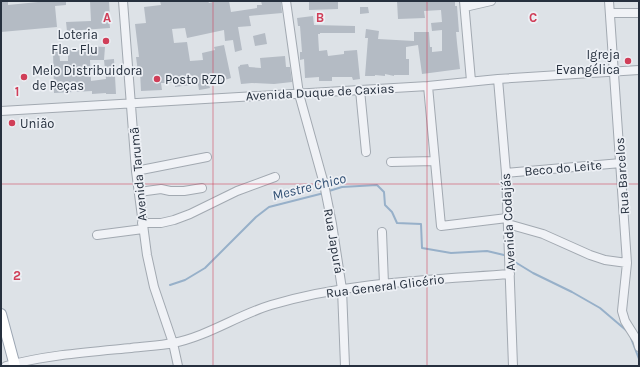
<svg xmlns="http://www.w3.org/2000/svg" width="640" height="367" viewBox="0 0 640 367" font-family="Karla,sans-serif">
	<rect width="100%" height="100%" fill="#dde2e7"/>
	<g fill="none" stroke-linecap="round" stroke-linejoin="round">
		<path stroke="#97b0c9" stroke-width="2" d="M329 191 342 187 377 185 384 192 385 205 392 212 397 223 421 224 422 248 451 253 487 251 504 255
			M515 262 533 273 572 292 600 308 627 331
			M170 285 185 280 205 268 256 217 269 207 324 193
			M631 338 639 359"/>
	</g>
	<path fill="#b4bbc4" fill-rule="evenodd" d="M1 1H8V5L48 1H66V5L55 6 57 27 1 32Z
		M90 1H109L110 19H109L110 28 67 31 66 22 91 21Z
		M160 1H208L209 3 218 1H229L231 12 257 8V5H262L261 1H281L282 13 249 16 251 26 238 27 242 50 235 52 233 40 225 41 224 30 187 38 185 28 172 29 174 43 187 42 190 61 203 60 202 53 215 50 214 47 224 45 231 78 209 85 210 88 205 89 199 90 198 84 175 87V83H161L162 90 141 91 140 71 138 72 136 57H139L135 24 146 23 144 7 161 5Z
		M309 1H338V9L309 10Z
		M397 1H455V6H457L459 32H456L457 43 460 69 422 74 418 45 406 47V59H409V75H394V76L385 74V76L375 75V76H365L368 38H365L366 29 379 31 378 39 414 41V32H429L430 47H432V52L442 51V30L432 31 431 23 442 22 441 10 424 11 425 18 398 19Z
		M360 7H368L369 13 360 14Z
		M313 16 314 25 355 26V33H320V34H318L319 51 327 50 328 56 344 54V51L357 50 360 79 353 80 352 77H332V81H319V77L305 78 304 59 300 60V52H302L300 26H298L297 18Z
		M265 33 267 44 255 46 253 36Z
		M84 46 105 47 104 60 114 59 116 94H106V93L92 94V91L54 93 53 51 59 50 60 61H68V50H84ZM90 60H104L106 79 91 81Z
		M285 56 286 67H290L292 82 274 84 252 83 241 84 238 67 240 66V65L248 64 249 67 261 68 260 58Z"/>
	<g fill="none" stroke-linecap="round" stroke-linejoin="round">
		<g stroke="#a2a9b1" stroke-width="10">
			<path id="minor" d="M123 1 136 171 147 255 154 287 173 343 178 366
				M286 1 299 94 324 184 332 224 342 289 345 366
				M464 1 471 81
				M609 1 627 263 622 311 625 321 637 340 639 347
				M465 7 491 1
				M610 13H639
				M498 79 506 173 513 366
				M428 86 441 226 507 218
				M360 90 366 152
				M1 111 428 86 498 79 639 70
				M391 162 434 161
				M136 171 207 157
				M506 173 621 163
				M139 192 161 189 170 191H184L202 188
				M142 223H161L174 220 190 214 237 191 275 177
				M508 224 543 234 590 255 605 260 627 263
				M382 232 384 284
				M97 235 143 229
				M6 366C46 355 89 352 131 348 145 346 159 346 173 343 206 337 238 315 271 305 349 282 430 280 510 274"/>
		</g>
		<g stroke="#9ca6b3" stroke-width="12">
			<path id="major" d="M1 314 15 366"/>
		</g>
		<use href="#minor" stroke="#f0f2f6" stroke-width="8"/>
		<use href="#major" stroke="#fff" stroke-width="10"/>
	</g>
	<path fill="none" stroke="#d03e58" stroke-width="1" stroke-opacity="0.55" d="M213 1V366M427 1V366M1 184H639"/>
	<g fill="#d03e58" stroke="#edf0f5" stroke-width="1.5">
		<circle cx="106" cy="41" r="4"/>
		<circle cx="628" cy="61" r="4"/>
		<circle cx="24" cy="77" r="4"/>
		<circle cx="157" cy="79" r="4"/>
		<circle cx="12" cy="123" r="4"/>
	</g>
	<g text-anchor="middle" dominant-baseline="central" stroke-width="3.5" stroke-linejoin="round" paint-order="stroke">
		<g font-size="13" fill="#26303e" stroke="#edf0f5" text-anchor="start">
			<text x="98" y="34" text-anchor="end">Loteria<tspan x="98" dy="15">Fla - Flu</tspan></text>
			<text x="620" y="54" text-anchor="end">Igreja<tspan x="620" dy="15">Evangélica</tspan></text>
			<text x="32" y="70">Melo Distribuidora<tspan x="32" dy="15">de Peças</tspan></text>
			<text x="165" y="79">Posto RZD</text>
			<text x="20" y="123">União</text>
		</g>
		<g font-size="13" fill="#26303e" stroke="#edf0f5">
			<text transform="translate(320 92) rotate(-3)">Avenida Duque de Caxias</text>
			<text transform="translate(563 168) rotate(-5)">Beco do Leite</text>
			<text transform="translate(138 174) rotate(-95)">Avenida Tarumã</text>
			<text transform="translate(622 176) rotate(-94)">Rua Barcelos</text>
			<text transform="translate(508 222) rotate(-93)">Avenida Codajás</text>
			<text transform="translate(334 241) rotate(80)">Rua Japurá</text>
			<text transform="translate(385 286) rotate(-7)">Rua General Glicério</text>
		</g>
		<g font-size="14" font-style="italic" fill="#304f73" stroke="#edf0f5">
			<text transform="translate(309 187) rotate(-14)">Mestre Chico</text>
		</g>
	</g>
	<g font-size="13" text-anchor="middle" font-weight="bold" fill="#d03e58" stroke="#edf0f5" stroke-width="3.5" stroke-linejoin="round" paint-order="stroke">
		<text x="107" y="22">A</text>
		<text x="320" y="22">B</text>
		<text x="533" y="22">C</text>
		<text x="17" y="96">1</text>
		<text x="17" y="280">2</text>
	</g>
	<rect width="640" height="367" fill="none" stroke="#26303e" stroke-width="4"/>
</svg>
